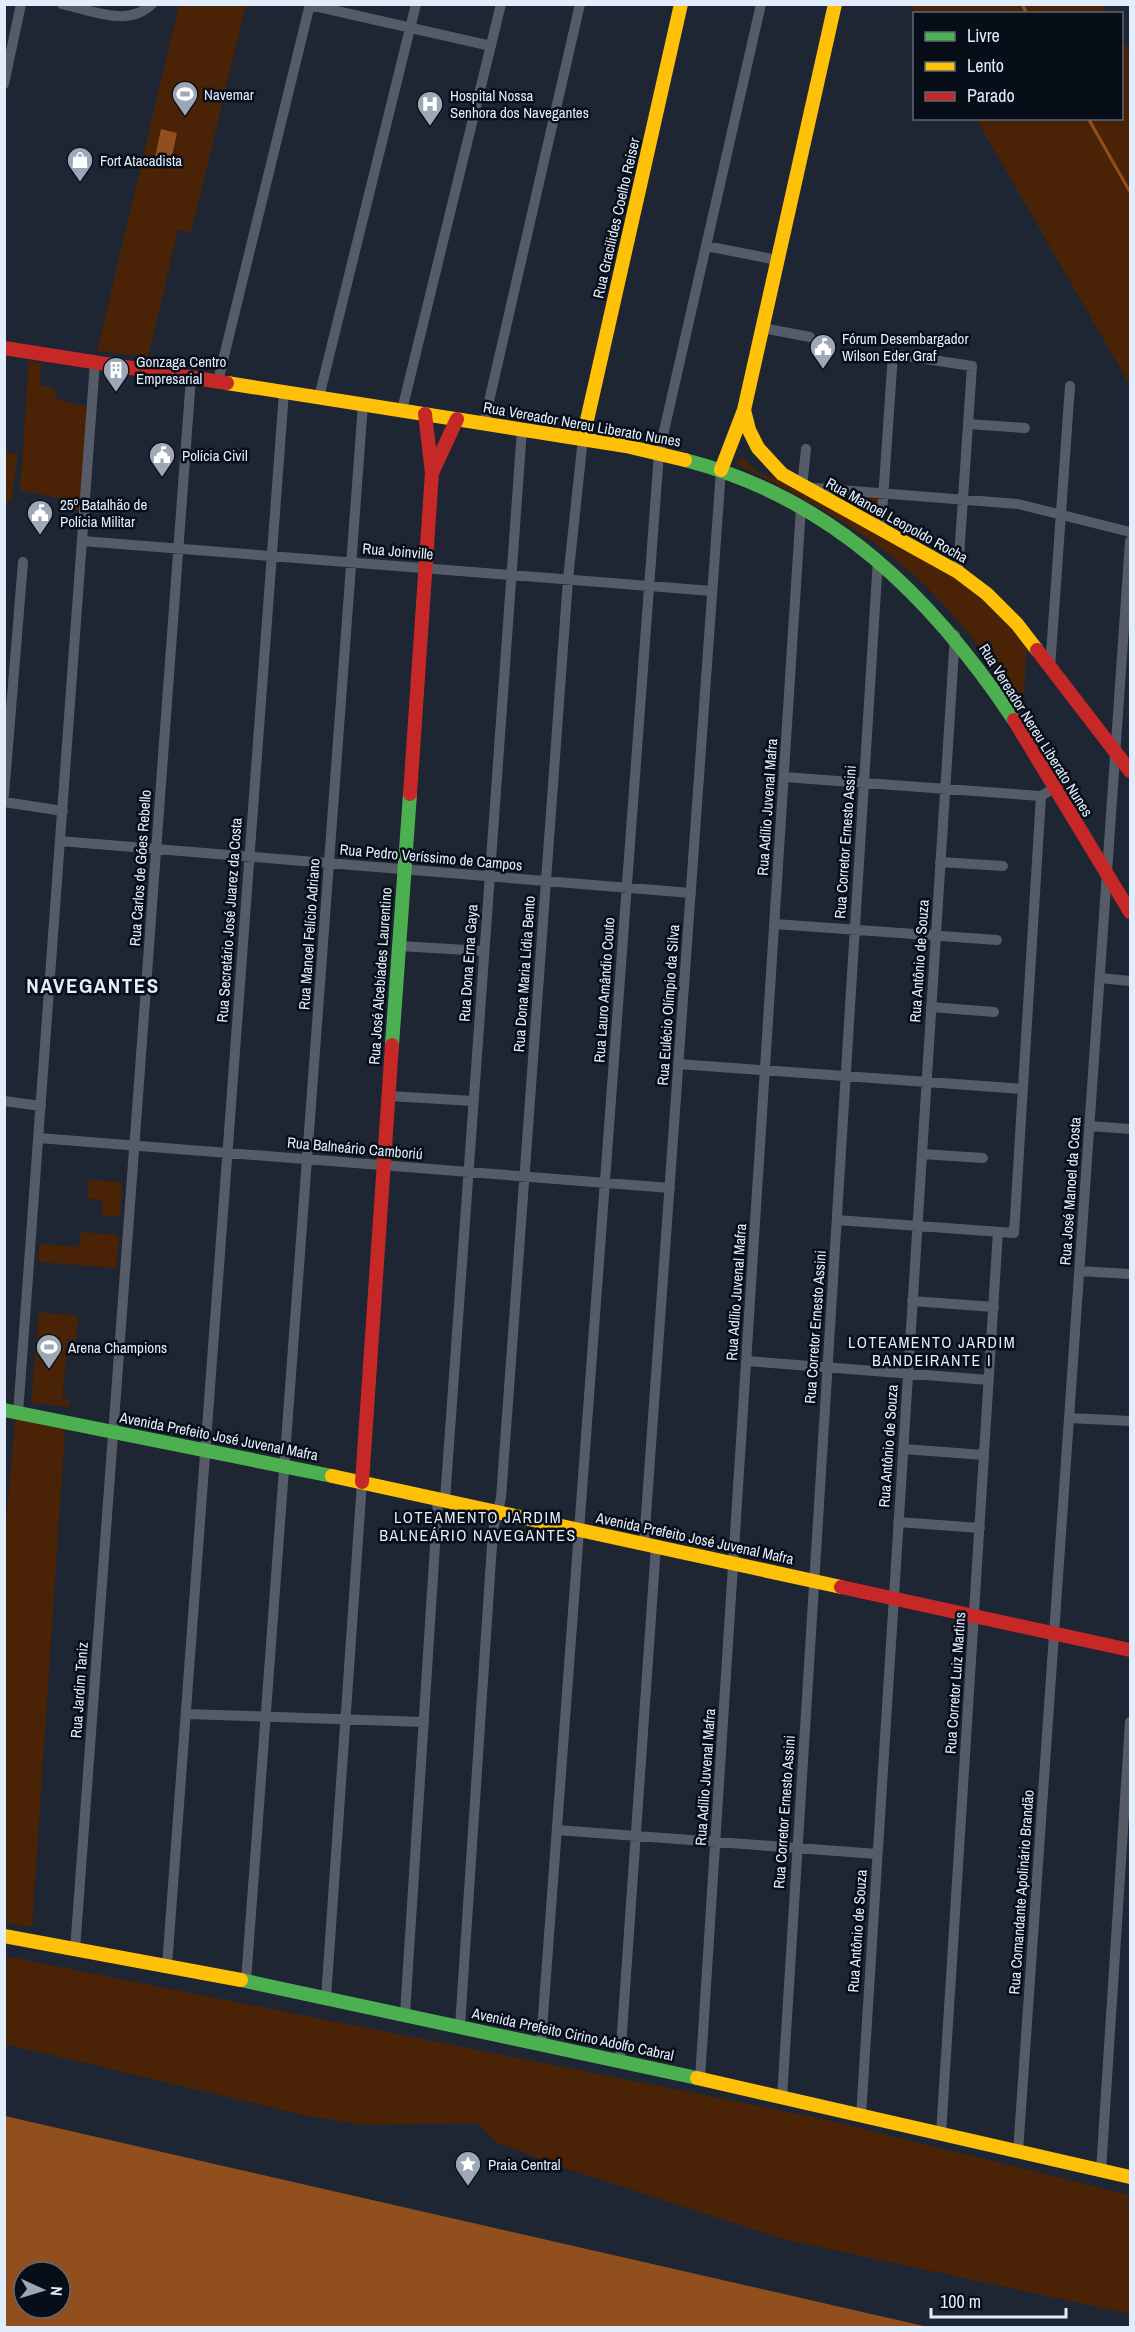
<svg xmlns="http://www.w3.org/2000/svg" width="1135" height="2332" viewBox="0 0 1135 2332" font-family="'Archivo Narrow',sans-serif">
	<rect width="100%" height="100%" fill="#1e2633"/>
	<path fill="#4a2307" d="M179 5H246L191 232 178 230 148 357 97 351Z
		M1103 5 1108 13 916 14 910 5Z
		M1122 37 1130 52V385L976 119 1122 118Z
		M29 360 42 364 39 384 54 389 58 400 88 407 82 510H73L58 498 20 490Z
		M5 452 18 454 11 502 5 501Z
		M742 456C751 470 762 474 778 479L918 553 977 592 1027 641 1023 707C991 661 957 614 915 576 862 528 799 495 736 464Z
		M837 495 881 496 879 521Z
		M89 1179 122 1183 120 1217 102 1216 103 1201 87 1198Z
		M80 1232 119 1235 116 1268 38 1262 40 1244 79 1247Z
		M39 1312 78 1316 76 1340H68L62 1399 70 1400 69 1407 31 1403Z
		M15 1418 65 1429 32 1927 5 1923 4 1549Z
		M5 1956 814 2117 1130 2195V2314L783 2239 561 2167 496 2142 478 2123 366 2125 307 2116 5 2044Z"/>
	<path fill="#924f1e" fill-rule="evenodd" d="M161 129 177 133 170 165 154 162Z
		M4 2116H5L928 2327H5ZM24 2272H60V2308H24Z"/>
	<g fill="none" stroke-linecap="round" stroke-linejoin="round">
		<path stroke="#924f1e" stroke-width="3" d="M1022 4 1027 14
			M1088 118 1130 192"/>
		<path stroke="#555c68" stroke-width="10" d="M62 4C91 10 128 28 152 4
			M310 5 491 46
			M4 84 21 4
			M706 246 777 260
			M762 328 810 337
			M218 381 310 4
			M319 397 416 4
			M402 410 501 4
			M484 423 580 4
			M968 424 1025 428
			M806 449 802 487 1018 504 1130 532
			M881 528 893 354 972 366 958 572
			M82 541 712 591
			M1050 668 1070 386
			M784 777 1041 796
			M4 795 23 562
			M4 802 63 811
			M60 841 691 893
			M940 862 1003 866
			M775 924 997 940
			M399 946 484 951
			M1100 978 1130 981
			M931 1007 994 1012
			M678 1064 1023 1089
			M389 1096 473 1101
			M4 1101 41 1106
			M1089 1126 1130 1129
			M39 1138 670 1188
			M922 1154 983 1158
			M837 1220 1014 1233 1041 796 1055 788
			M1079 1271 1130 1274
			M912 1301 994 1307
			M747 1361 989 1380
			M18 1413 95 362
			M1069 1418 1130 1421
			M903 1449 984 1455
			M445 1500 522 429
			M898 1522 980 1528
			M644 1543 721 470
			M186 1714 424 1722
			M557 1830 877 1854
			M75 1950 191 377
			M167 1966 284 392
			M246 1981 363 404
			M326 1998 362 1482
			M405 2014 438 1498
			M460 2026 493 1530 501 1498 568 579 583 438
			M541 2043 659 453 761 4
			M620 2061 656 1546
			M700 2079 801 507
			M782 2097 878 559
			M861 2116 955 635
			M941 2135 998 1232
			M1018 2152 1130 541
			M1101 2171 1130 1722"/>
		<path stroke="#4caf50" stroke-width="14" d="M685 460C832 498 932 597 1014 720
			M392 1045 410 794
			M4 1410 332 1476
			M241 1980 697 2078"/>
		<path stroke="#ffc107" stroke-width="14" d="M227 383 626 446 685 460
			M744 410 749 430 758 448 782 474 958 572 987 594 1017 624 1037 650
			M583 438 681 4
			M721 470 744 410 835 4
			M332 1476 841 1587
			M4 1936 241 1980
			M697 2078 1130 2177"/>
		<path stroke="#c62828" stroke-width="14" d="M4 348 227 383
			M432 473 457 419
			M1037 650 1130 771
			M1014 720 1130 912
			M410 794 432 473 425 414
			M362 1482 392 1045
			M841 1587 1130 1650"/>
	</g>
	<defs>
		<g id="stadium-pin" transform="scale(1.35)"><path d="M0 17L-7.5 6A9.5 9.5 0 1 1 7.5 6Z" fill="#9da7b6" stroke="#070e18"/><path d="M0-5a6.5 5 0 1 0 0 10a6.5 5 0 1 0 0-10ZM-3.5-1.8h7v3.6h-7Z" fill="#fff"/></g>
		<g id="hospital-pin" transform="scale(1.35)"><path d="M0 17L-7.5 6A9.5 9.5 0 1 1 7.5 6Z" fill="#9da7b6" stroke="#070e18"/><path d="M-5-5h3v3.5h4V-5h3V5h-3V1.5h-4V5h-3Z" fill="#fff"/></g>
		<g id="shop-pin" transform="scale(1.35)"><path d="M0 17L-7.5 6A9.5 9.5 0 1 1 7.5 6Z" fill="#9da7b6" stroke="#070e18"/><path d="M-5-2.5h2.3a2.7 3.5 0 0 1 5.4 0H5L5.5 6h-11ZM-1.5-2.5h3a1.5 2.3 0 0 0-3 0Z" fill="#fff"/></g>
		<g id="civic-pin" transform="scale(1.35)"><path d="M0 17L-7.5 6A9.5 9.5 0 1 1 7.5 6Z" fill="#9da7b6" stroke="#070e18"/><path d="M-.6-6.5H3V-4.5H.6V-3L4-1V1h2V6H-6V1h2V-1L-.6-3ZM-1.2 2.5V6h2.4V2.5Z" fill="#fff"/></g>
		<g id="building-pin" transform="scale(1.35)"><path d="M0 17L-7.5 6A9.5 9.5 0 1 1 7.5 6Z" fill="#9da7b6" stroke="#070e18"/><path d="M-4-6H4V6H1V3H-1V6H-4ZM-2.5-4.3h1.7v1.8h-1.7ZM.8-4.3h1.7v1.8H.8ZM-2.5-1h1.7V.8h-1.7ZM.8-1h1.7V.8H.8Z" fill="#fff"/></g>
		<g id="sight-pin" transform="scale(1.35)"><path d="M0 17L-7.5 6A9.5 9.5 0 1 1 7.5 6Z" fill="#9da7b6" stroke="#070e18"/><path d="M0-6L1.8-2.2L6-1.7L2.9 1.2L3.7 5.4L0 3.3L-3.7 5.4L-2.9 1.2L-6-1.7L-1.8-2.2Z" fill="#fff"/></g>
	</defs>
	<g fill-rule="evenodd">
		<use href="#stadium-pin" x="185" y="94"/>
		<use href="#hospital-pin" x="430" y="104"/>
		<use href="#shop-pin" x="80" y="160"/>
		<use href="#civic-pin" x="823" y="347"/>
		<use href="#building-pin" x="116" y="370"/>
		<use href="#civic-pin" x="162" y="455"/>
		<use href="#civic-pin" x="40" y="513"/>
		<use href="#stadium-pin" x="49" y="1347"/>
		<use href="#sight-pin" x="468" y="2164"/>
	</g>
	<g text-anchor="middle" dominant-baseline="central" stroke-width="5" stroke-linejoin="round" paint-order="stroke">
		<g font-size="15" fill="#e1ecfc" stroke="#070e18" text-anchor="start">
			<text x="204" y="94">Navemar</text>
			<text x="450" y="95">Hospital Nossa<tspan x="450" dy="17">Senhora dos Navegantes</tspan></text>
			<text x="100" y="160">Fort Atacadista</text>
			<text x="842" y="338">Fórum Desembargador<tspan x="842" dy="17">Wilson Eder Graf</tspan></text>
			<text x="136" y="361">Gonzaga Centro<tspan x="136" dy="17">Empresarial</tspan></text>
			<text x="182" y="455">Polícia Civil</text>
			<text x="60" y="504">25º Batalhão de<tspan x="60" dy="17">Polícia Militar</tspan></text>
			<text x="68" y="1347">Arena Champions</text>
			<text x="488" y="2164">Praia Central</text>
		</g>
		<g font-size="15" fill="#e1ecfc" stroke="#070e18">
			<text transform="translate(616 218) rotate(-77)">Rua Gracilides Coelho Reiser</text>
			<text transform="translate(582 424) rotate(10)">Rua Vereador Nereu Liberato Nunes</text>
			<text transform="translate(897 520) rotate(29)">Rua Manoel Leopoldo Rocha</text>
			<text transform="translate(398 551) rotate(5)">Rua Joinville</text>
			<text transform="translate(1036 730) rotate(58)">Rua Vereador Nereu Liberato Nunes</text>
			<text transform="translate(767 807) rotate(-86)">Rua Adílio Juvenal Mafra</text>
			<text transform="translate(845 842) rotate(-86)">Rua Corretor Ernesto Assini</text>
			<text transform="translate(431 857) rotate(5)">Rua Pedro Veríssimo de Campos</text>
			<text transform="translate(140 868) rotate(-86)">Rua Carlos de Góes Rebello</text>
			<text transform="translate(229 920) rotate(-86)">Rua Secretário José Juarez da Costa</text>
			<text transform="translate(309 934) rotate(-86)">Rua Manoel Felício Adriano</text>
			<text transform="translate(919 961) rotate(-86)">Rua Antônio de Souza</text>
			<text transform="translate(468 963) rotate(-86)">Rua Dona Erna Gaya</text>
			<text transform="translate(524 974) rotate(-86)">Rua Dona Maria Lídia Bento</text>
			<text transform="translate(380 976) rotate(-86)">Rua José Alcebíades Laurentino</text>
			<text transform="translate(604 990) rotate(-86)">Rua Lauro Amândio Couto</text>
			<text transform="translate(668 1005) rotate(-86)">Rua Eulécio Olímpio da Silva</text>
			<text transform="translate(355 1148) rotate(5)">Rua Balneário Camboriú</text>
			<text transform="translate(1070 1191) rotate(-86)">Rua José Manoel da Costa</text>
			<text transform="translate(736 1292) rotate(-86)">Rua Adílio Juvenal Mafra</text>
			<text transform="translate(815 1327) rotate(-86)">Rua Corretor Ernesto Assini</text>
			<text transform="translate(219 1436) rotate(11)">Avenida Prefeito José Juvenal Mafra</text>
			<text transform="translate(888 1446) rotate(-86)">Rua Antônio de Souza</text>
			<text transform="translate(695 1538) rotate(12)">Avenida Prefeito José Juvenal Mafra</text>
			<text transform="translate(955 1683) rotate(-86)">Rua Corretor Luiz Martins</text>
			<text transform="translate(79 1690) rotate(-86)">Rua Jardim Taniz</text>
			<text transform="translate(705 1777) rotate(-86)">Rua Adílio Juvenal Mafra</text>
			<text transform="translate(784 1812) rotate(-86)">Rua Corretor Ernesto Assini</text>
			<text transform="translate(1021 1892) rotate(-86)">Rua Comandante Apolinário Brandão</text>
			<text transform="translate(857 1931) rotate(-86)">Rua Antônio de Souza</text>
			<text transform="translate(573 2034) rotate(12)">Avenida Prefeito Cirino Adolfo Cabral</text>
		</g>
		<g font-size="16" letter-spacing="1.5" fill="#e1ecfc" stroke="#070e18">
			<text x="932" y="1342">LOTEAMENTO JARDIM<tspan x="932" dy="18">BANDEIRANTE I</tspan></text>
			<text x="478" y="1517">LOTEAMENTO JARDIM<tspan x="478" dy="18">BALNEÁRIO NAVEGANTES</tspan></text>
		</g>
		<g font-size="21" font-weight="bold" letter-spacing="1.5" fill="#e1ecfc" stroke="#070e18">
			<text x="93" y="985">NAVEGANTES</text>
		</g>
	</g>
	<rect width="1135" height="2332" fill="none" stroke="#e1ecfc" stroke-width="12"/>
	<rect x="913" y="12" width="210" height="108" fill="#070e18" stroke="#5e6773" stroke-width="1.5"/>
	<rect x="925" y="32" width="30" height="9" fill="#4caf50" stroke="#5e6773" stroke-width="1.5"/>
	<text x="967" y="42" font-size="18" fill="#e1ecfc">Livre</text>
	<rect x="925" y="62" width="30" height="9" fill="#ffc107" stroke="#5e6773" stroke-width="1.5"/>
	<text x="967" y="72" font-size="18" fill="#e1ecfc">Lento</text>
	<rect x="925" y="92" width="30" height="9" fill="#c62828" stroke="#5e6773" stroke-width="1.5"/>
	<text x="967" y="102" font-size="18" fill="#e1ecfc">Parado</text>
	<g transform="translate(42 2290) rotate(94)"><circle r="28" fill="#070e18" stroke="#5e6773" stroke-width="1.5"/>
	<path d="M0-4.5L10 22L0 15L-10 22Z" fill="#9da7b6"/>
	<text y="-9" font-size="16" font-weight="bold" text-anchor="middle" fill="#e1ecfc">N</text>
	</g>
	<path d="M931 2308v9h135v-9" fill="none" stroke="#e1ecfc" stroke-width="3"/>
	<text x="940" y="2308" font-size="18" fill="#e1ecfc" stroke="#070e18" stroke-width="4.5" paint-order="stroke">100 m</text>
</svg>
